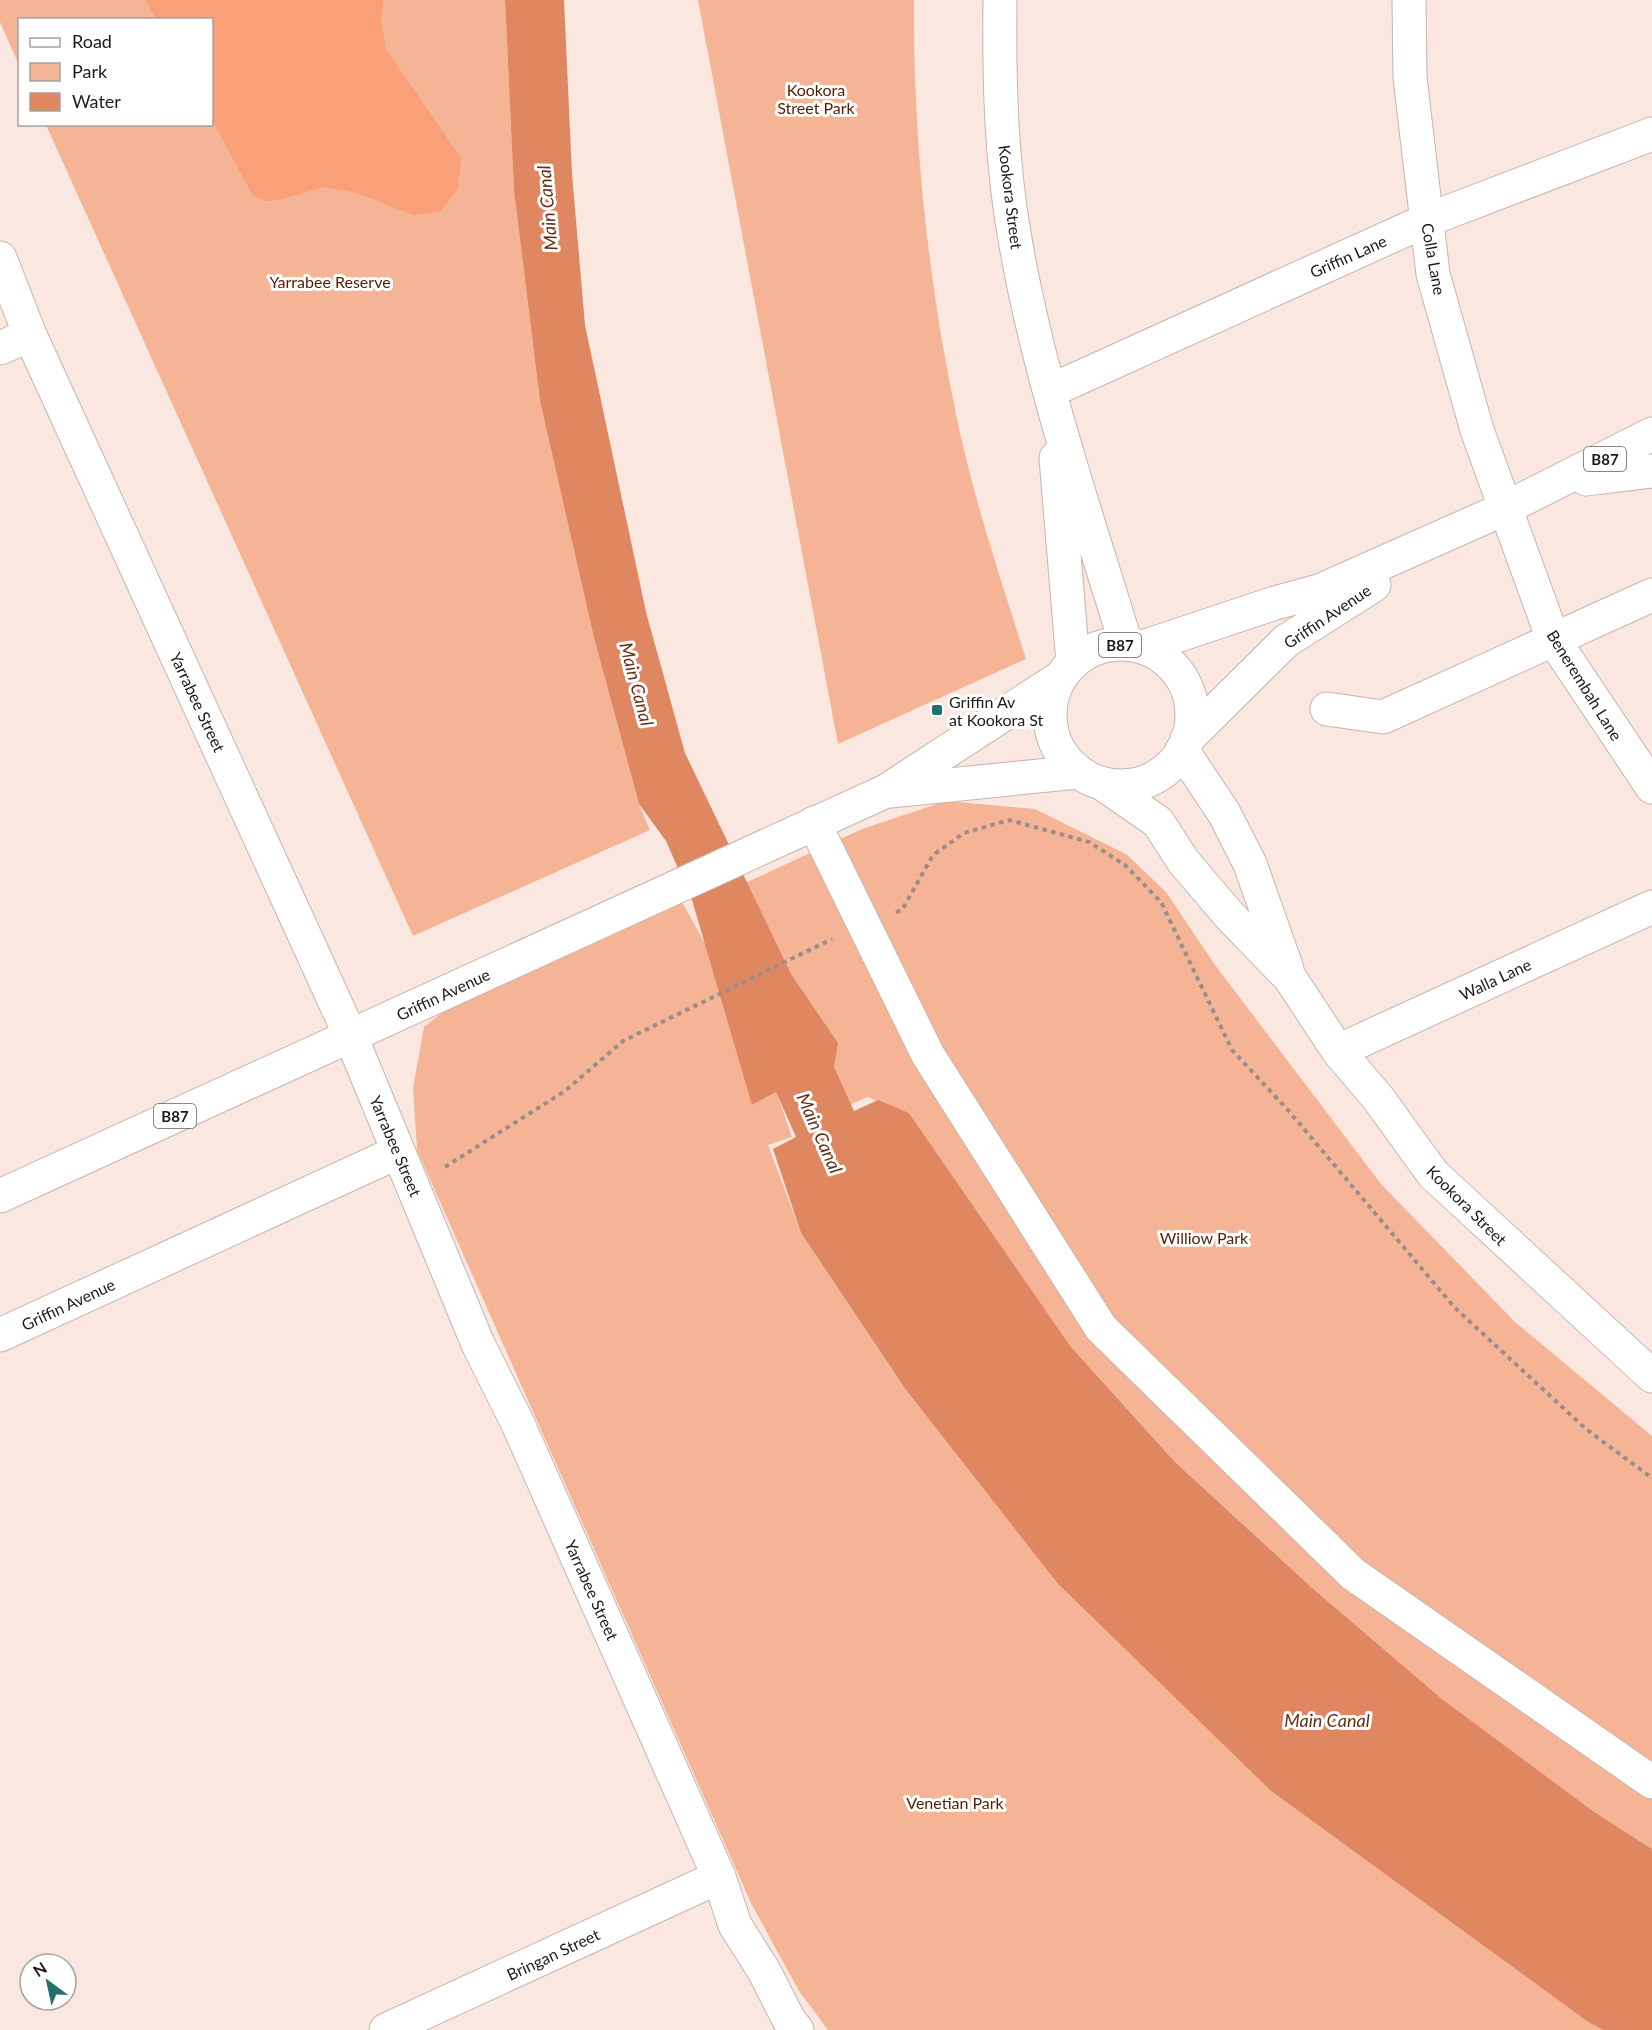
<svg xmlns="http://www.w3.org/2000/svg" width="1652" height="2030" viewBox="0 0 1652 2030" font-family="Lato,sans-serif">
	<rect width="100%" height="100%" fill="#fae7df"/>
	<path fill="#f6b497" d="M0 0H505L514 191 540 401 594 638 639 804 650 830 413 936 46 125 212 124V20H20L19 65 0 22Z
		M698 0H914C913 140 928 282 957 419 974 500 1001 580 1026 659L838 744Z
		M946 801 1035 809 1126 854 1166 892 1215 965 1381 1184 1515 1322 1652 1436V1849L1593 1811 1442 1699 1310 1586 1175 1462 1071 1347 909 1113 868 1097 846 1106 784 977 745 883 862 829Z
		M682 902 737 1001 752 1105 776 1091 792 1137 768 1145 801 1233 906 1390 1058 1584 1271 1791 1588 2022 1603 2030H828L799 1991 751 1903 417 1150 413 1088 424 1027 443 1012Z"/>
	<path fill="#faa079" d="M145 0H384L381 19 386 49 461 158 458 189 441 211 413 215 357 193 324 187 280 200 266 201 253 196 212 120V20L156 19Z"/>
	<path fill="#df8761" d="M505 0H564L572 174 585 325 646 612 685 753 791 974 838 1043 834 1067 854 1111 878 1100 909 1113 1071 1347 1175 1462 1310 1586 1442 1699 1593 1811 1652 1849V2030H1603L1588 2022 1271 1791 1058 1584 906 1390 801 1233 773 1149 796 1137 776 1092 752 1105 692 900 666 841 639 804 594 638 540 401 514 191Z"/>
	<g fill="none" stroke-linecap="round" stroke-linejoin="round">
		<g stroke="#c7b5ad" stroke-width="35">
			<path id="minor" d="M1000 0C999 82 1001 164 1016 245 1040 381 1086 513 1126 644
				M1409 0 1410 77 1433 274 1477 430 1553 639 1652 787
				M0 258 30 335 351 1037 478 1344 518 1424 719 1877 735 1925 764 1971 789 2020 797 2030
				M0 348 30 335
				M1050 391 1427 220 1652 134
				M1056 458 1073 663
				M1327 709 1383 717 1652 595
				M1182 750 1224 813 1250 864 1287 969
				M1103 784 1158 822 1183 861 1229 915 1290 978 1338 1051 1378 1098 1433 1174 1652 1376
				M814 823 928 1055 1101 1328 1353 1574 1652 1782
				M1338 1051 1652 907
				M0 1335 398 1152
				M386 2030 719 1877"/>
		</g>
		<g stroke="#c7b5ad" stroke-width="35">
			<path id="major" d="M1586 479 1652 471
				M1050 715a71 71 0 1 1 142 0a71 71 0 1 1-142 0Z
				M1143 647 1275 603 1319 591 1504 509 1652 434
				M1187 739 1286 641 1374 585
				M890 791 1078 772
				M0 1196 886 791 1061 677"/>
		</g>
		<path stroke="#9b8d87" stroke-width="4" stroke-dasharray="4.5 4.5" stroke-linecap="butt" d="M896 912 902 910 933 855 964 833 1009 820 1089 842 1125 865 1161 902 1232 1050 1288 1110 1455 1308 1586 1429 1652 1478
			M445 1167 565 1091 623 1041 832 939"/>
		<use href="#minor" stroke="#fff" stroke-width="33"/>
		<use href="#major" stroke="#fff" stroke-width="33"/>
	</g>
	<rect fill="#25706f" stroke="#fff" stroke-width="2" x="931" y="704" width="12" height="12" rx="3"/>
	<g text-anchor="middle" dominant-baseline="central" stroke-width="6" stroke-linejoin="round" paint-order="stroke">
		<g fill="#fff" stroke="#625d5b" stroke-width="1.5">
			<rect x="1584" y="447" width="42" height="24" rx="4.5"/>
			<rect x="1099" y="633" width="42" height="24" rx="4.5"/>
			<rect x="154" y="1104" width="42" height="24" rx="4.5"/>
		</g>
		<g font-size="15" font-weight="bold" fill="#1f1815">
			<text x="1605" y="459">B87</text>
			<text x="1120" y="645">B87</text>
			<text x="175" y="1116">B87</text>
		</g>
		<g font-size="16" fill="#531d00" stroke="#fff">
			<text x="816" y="89">Kookora<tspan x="816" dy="18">Street Park</tspan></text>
			<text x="330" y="281">Yarrabee Reserve</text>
			<text x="1204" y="1237">Williow Park</text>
			<text x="955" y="1802">Venetian Park</text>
		</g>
		<g font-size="16" fill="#1f1815" stroke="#fff">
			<text transform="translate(1011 197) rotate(83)">Kookora Street</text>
			<text transform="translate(1348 256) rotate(-24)">Griffin Lane</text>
			<text transform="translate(1434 259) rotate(80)">Colla Lane</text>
			<text transform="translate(1327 616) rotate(-34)">Griffin Avenue</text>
			<text transform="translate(1585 685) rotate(58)">Benerembah Lane</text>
			<text transform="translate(198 702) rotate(65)">Yarrabee Street</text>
			<text transform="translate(1495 979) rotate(-25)">Walla Lane</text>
			<text transform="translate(443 994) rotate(-25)">Griffin Avenue</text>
			<text transform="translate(396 1146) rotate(67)">Yarrabee Street</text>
			<text transform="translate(1467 1205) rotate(45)">Kookora Street</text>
			<text transform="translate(68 1304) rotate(-25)">Griffin Avenue</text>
			<text transform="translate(592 1590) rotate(66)">Yarrabee Street</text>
			<text transform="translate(553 1954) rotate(-25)">Bringan Street</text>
		</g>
		<g font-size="16" fill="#1f1815" stroke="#fff" text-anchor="start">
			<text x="949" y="701">Griffin Av<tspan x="949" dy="18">at Kookora St</tspan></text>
		</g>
		<g font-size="18" font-style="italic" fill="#652d12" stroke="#fff">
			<text transform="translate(547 208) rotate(-95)">Main Canal</text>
			<text transform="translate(637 684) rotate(75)">Main Canal</text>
			<text transform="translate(820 1133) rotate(66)">Main Canal</text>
			<text x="1327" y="1720">Main Canal</text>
		</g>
	</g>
	<rect x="18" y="18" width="195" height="108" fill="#ffffff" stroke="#a5a3a1" stroke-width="1.5"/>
	<rect x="30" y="38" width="30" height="9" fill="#ffffff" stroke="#a5a3a1" stroke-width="1.5"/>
	<text x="72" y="48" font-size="18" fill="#1f1815">Road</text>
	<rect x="30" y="63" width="30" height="18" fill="#f6b497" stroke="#a5a3a1" stroke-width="1.5"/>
	<text x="72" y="78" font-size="18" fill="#1f1815">Park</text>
	<rect x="30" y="93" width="30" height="18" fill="#df8761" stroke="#a5a3a1" stroke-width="1.5"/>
	<text x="72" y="108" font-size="18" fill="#1f1815">Water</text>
	<g transform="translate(48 1982) rotate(327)"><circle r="28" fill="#ffffff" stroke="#a5a3a1" stroke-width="1.5"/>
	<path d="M0-4.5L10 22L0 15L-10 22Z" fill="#25706f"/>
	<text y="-9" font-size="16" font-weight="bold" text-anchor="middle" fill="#1f1815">N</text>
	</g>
</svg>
